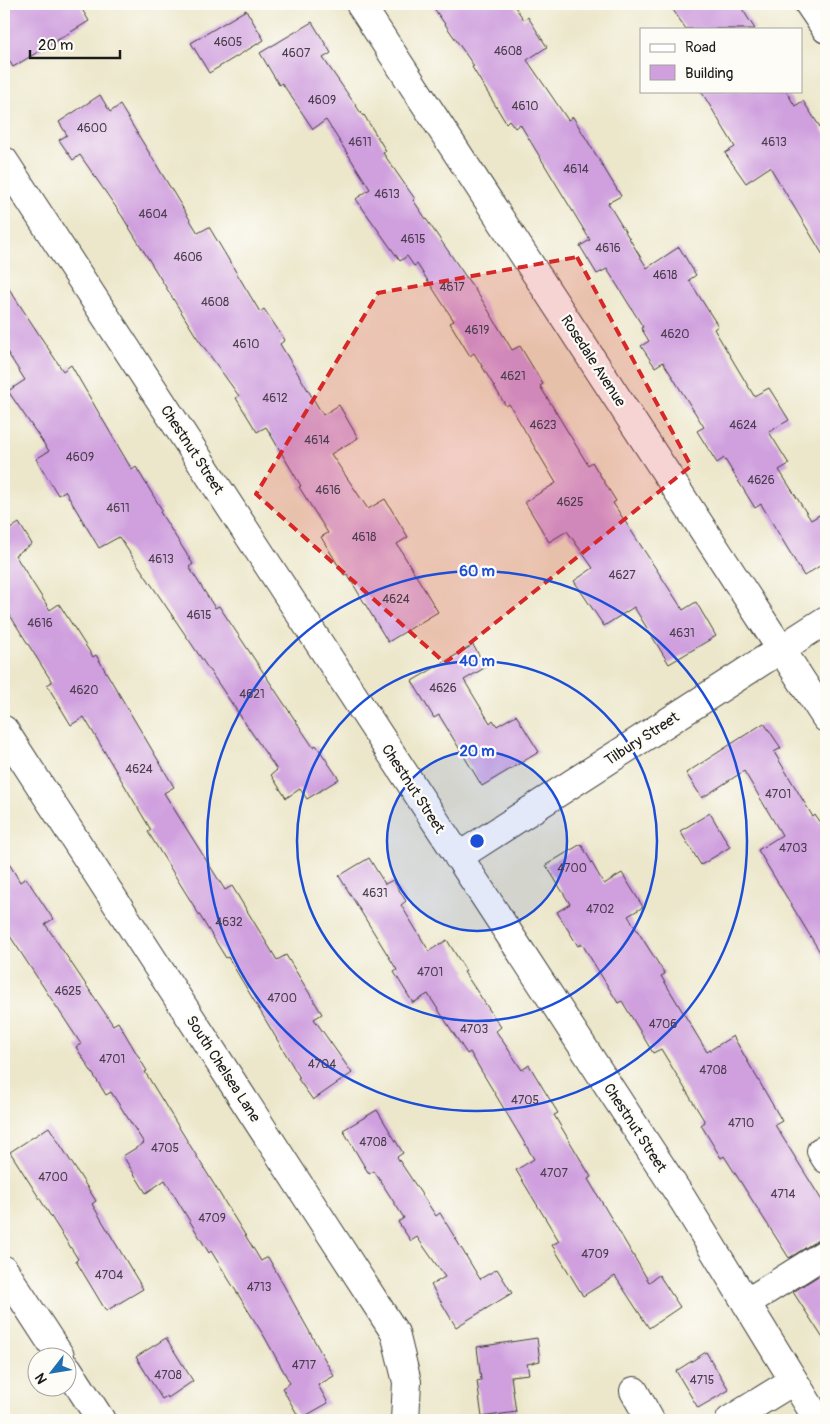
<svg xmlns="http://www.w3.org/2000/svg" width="830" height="1424" viewBox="0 0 830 1424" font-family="Pangolin,sans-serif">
	<rect width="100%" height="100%" fill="#fdfcf7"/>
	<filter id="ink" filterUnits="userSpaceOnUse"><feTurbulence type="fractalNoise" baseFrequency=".02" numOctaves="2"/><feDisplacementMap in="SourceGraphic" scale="10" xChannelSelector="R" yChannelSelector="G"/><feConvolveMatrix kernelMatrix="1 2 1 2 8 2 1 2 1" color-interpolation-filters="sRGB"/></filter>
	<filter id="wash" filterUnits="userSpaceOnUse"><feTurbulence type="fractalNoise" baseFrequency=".0096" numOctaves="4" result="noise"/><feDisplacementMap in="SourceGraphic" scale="20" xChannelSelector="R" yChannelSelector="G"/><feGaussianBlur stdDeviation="1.12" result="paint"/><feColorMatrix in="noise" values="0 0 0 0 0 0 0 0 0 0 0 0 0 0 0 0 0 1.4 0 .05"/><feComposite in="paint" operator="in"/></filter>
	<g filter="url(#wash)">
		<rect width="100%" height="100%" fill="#ece7cb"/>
		<g id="blocks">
			<path fill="#cf9fde" d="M4 4H79L89 21 13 67 4 52Z
				M431 4H513L524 20 528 17 547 47 527 60 568 120 573 117 621 196 608 203 647 268 679 247 696 275 689 280 718 326 714 329 754 396 769 388 789 420 769 432 789 464 779 470 811 520 826 511V562L804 576 761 504 755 508 724 458 717 463 697 431 704 427 663 362 655 367 641 346 649 341 641 328 643 327 607 269 597 274 580 246 590 240 520 124 515 128 509 120 506 123 472 67 474 66Z
				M669 4H739L755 29H686Z
				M246 10 264 40 209 73 191 43Z
				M312 22 331 53 323 58 363 116 364 115 386 151 383 153 415 199 413 200 484 303 512 350 520 346 543 384 540 386 588 465 592 462 616 501 613 503 683 610 696 602 716 636 669 664 634 607 604 626 574 581 593 568 567 531 549 542 525 502 556 483 509 404 506 406 474 353 470 356 450 323 454 321 417 264 414 266 407 256 400 261 356 199 370 189 326 120 313 129 282 83 279 85 260 53Z
				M701 91H786L795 106 803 101 826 136V260L770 167 746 183 725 153 735 147Z
				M100 95 110 112 120 105 198 233 209 227 260 312 264 309 285 340 280 344 323 415 339 405 358 438 331 454 368 509 385 499 408 537 397 544 438 612 388 642 347 574 344 575 321 537 328 533 299 487 301 486 266 427 257 432 236 398 239 396 196 336 122 216 80 155 73 160 59 140 67 135 59 122Z
				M4 281 63 371 71 365 132 470 136 467 162 510 160 512 193 564 189 567 215 608 219 606 313 747 316 745 339 779 307 799 300 789 286 798 271 775 277 770 119 537 99 548 65 491 58 495 36 459 49 451 8 391 25 380 4 347Z
				M19 523 32 544 15 555 50 610 59 604 93 657 96 655 174 787 164 793 225 890 232 886 277 960 286 955 322 1014 314 1019 352 1073 313 1100 298 1079 300 1078 228 957 226 958 148 832 151 830 84 717 71 725 47 685 52 682 4 606V533Z
				M473 645 486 667 464 680 490 723 493 720 497 726 516 715 539 752 482 786 439 715 434 718 412 681Z
				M764 723 781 748 774 752 813 817 815 815 826 833V962L758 850 782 835 744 771 702 798 686 773Z
				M710 813 730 847 701 865 680 831Z
				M581 844 604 884 622 873 643 907 628 916 665 974 661 976 707 1052 733 1036 782 1121 775 1125 826 1207V1238L818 1240 789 1258 724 1156 721 1158 701 1125 705 1122 661 1049 653 1053 622 1001 618 1003 582 944 578 946 557 912 570 904 546 865Z
				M4 855 20 882 26 878 53 919 45 924 113 1025 118 1022 147 1071 145 1072 261 1261 268 1257 334 1376 318 1385 328 1403 300 1419 282 1388 290 1383 264 1336 211 1251 209 1253 165 1180 146 1193 123 1156 144 1143 111 1092 106 1095 76 1047 81 1044 4 927Z
				M369 858 385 884 393 880 406 901 401 905 429 951 447 940 466 971 464 972 501 1027 496 1031 522 1070 529 1065 558 1113 554 1115 591 1177 588 1179 649 1282 659 1275 680 1307 649 1328 615 1276 583 1296 552 1245 559 1241 516 1170 534 1159 470 1052 467 1054 428 994 413 1003 394 972 397 970 339 876Z
				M377 1110 403 1153 397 1157 436 1216 440 1213 480 1279 497 1269 512 1293 456 1327 431 1285 445 1277 417 1237 411 1241 398 1222 404 1218 374 1171 369 1174 343 1130Z
				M49 1127 96 1201 92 1204 143 1289 106 1311 76 1261 78 1259 10 1152Z
				M826 1271V1343L793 1292Z
				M166 1338 193 1381 168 1398 167 1396 162 1399 136 1357Z
				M537 1338 540 1361 527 1364 529 1374 511 1376 516 1412 482 1417 477 1381 481 1380 477 1347Z
				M706 1352 729 1390 698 1408 676 1371Z"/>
		</g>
	</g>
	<g filter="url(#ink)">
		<use href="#blocks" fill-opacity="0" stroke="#3b3a36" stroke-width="1"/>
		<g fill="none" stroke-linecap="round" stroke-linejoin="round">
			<g stroke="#3b3a36" stroke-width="30">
				<path id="minor" d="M360 4 826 718
					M809 4 826 29
					M4 161 683 1200 818 1420
					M4 730 395 1333 407 1382 405 1420
					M458 857 826 620
					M821 1151 826 1159
					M4 1270 60 1356
					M746 1303 826 1253
					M68 1369 101 1420
					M634 1391 650 1420
					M730 1420 793 1381"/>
			</g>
			<use href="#minor" stroke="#fff" stroke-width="28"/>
		</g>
	</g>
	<path fill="#d62828" fill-opacity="0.2" stroke="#d62828" stroke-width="4" stroke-dasharray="10 6" stroke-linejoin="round" d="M577 257 691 466 445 663 256 494 378 293Z"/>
	<circle cx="477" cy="841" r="90" fill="#1d4ed8" fill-opacity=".12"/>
	<g fill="none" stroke="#1d4ed8" stroke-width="2.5">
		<circle cx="477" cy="841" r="90"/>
		<circle cx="477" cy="841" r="180"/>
		<circle cx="477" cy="841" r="270"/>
	</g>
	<g text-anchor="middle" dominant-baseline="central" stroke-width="4.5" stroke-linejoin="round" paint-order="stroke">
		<g font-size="12" fill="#493d4c">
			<text x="228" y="42">4605</text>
			<text x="508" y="51">4608</text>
			<text x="296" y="53">4607</text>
			<text x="322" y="100">4609</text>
			<text x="525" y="106">4610</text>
			<text x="92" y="128">4600</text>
			<text x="360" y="142">4611</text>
			<text x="774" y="142">4613</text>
			<text x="576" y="169">4614</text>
			<text x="387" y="194">4613</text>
			<text x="153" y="214">4604</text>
			<text x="413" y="239">4615</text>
			<text x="608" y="248">4616</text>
			<text x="188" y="257">4606</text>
			<text x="665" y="275">4618</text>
			<text x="452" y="287">4617</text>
			<text x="215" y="302">4608</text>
			<text x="477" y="330">4619</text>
			<text x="675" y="334">4620</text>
			<text x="246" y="344">4610</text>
			<text x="513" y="376">4621</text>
			<text x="275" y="398">4612</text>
			<text x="543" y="425">4623</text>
			<text x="743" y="425">4624</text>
			<text x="317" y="440">4614</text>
			<text x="80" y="457">4609</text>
			<text x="761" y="480">4626</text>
			<text x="328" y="490">4616</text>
			<text x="570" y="502">4625</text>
			<text x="118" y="508">4611</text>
			<text x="364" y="537">4618</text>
			<text x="161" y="559">4613</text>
			<text x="622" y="575">4627</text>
			<text x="396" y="599">4624</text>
			<text x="199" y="615">4615</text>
			<text x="40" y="623">4616</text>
			<text x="682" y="633">4631</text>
			<text x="443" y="688">4626</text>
			<text x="84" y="690">4620</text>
			<text x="252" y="694">4621</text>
			<text x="139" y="769">4624</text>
			<text x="778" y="794">4701</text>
			<text x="793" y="848">4703</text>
			<text x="572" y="868">4700</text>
			<text x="375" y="893">4631</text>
			<text x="600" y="909">4702</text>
			<text x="229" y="922">4632</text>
			<text x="430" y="972">4701</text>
			<text x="68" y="991">4625</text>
			<text x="282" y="998">4700</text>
			<text x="663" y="1024">4706</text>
			<text x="474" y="1029">4703</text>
			<text x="112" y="1059">4701</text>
			<text x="322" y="1064">4704</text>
			<text x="713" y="1070">4708</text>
			<text x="525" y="1100">4705</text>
			<text x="741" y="1123">4710</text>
			<text x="373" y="1142">4708</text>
			<text x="165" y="1148">4705</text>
			<text x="554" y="1173">4707</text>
			<text x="53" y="1177">4700</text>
			<text x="783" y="1194">4714</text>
			<text x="212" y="1218">4709</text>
			<text x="595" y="1254">4709</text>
			<text x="109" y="1275">4704</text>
			<text x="259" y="1287">4713</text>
			<text x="304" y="1365">4717</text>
			<text x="168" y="1375">4708</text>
			<text x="702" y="1380">4715</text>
		</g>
		<g font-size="15" fill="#1c1c1c" stroke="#fdfcf7">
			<text transform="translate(593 361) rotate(57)">Rosedale Avenue</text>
			<text transform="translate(192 450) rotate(57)">Chestnut Street</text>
			<text transform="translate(642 739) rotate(-33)">Tilbury Street</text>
			<text transform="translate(413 789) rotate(57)">Chestnut Street</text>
			<text transform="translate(223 1069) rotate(57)">South Chelsea Lane</text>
			<text transform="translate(635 1128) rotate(57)">Chestnut Street</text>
		</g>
	</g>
	<circle cx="477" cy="841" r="8" fill="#1d4ed8" stroke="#fdfcf7" stroke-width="2.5"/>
	<g font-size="15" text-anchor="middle" font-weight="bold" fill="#1d4ed8" stroke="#fdfcf7" stroke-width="4.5" stroke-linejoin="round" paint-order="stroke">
		<text x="477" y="576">60 m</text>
		<text x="477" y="666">40 m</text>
		<text x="477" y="756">20 m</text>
	</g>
	<rect width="830" height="1424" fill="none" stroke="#fdfcf7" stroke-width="20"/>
	<rect x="640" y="28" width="162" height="65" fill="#fdfcf7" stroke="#a3a29f"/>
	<rect x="650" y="44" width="25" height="8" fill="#ffffff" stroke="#a3a29f"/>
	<text x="685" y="52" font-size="15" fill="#1c1c1c">Road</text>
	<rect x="650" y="65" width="25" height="15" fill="#cf9fde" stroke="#a3a29f"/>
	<text x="685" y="78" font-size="15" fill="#1c1c1c">Building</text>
	<g transform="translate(52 1372) rotate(239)"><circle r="24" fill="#fdfcf7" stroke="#a3a29f"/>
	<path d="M0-4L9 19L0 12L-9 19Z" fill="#1f6fb2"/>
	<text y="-8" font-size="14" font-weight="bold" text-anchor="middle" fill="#1c1c1c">N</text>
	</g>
	<path d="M30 50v8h90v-8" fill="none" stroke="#1c1c1c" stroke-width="2.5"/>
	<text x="38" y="50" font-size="15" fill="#1c1c1c" stroke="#fdfcf7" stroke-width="4" paint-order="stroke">20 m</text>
</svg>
